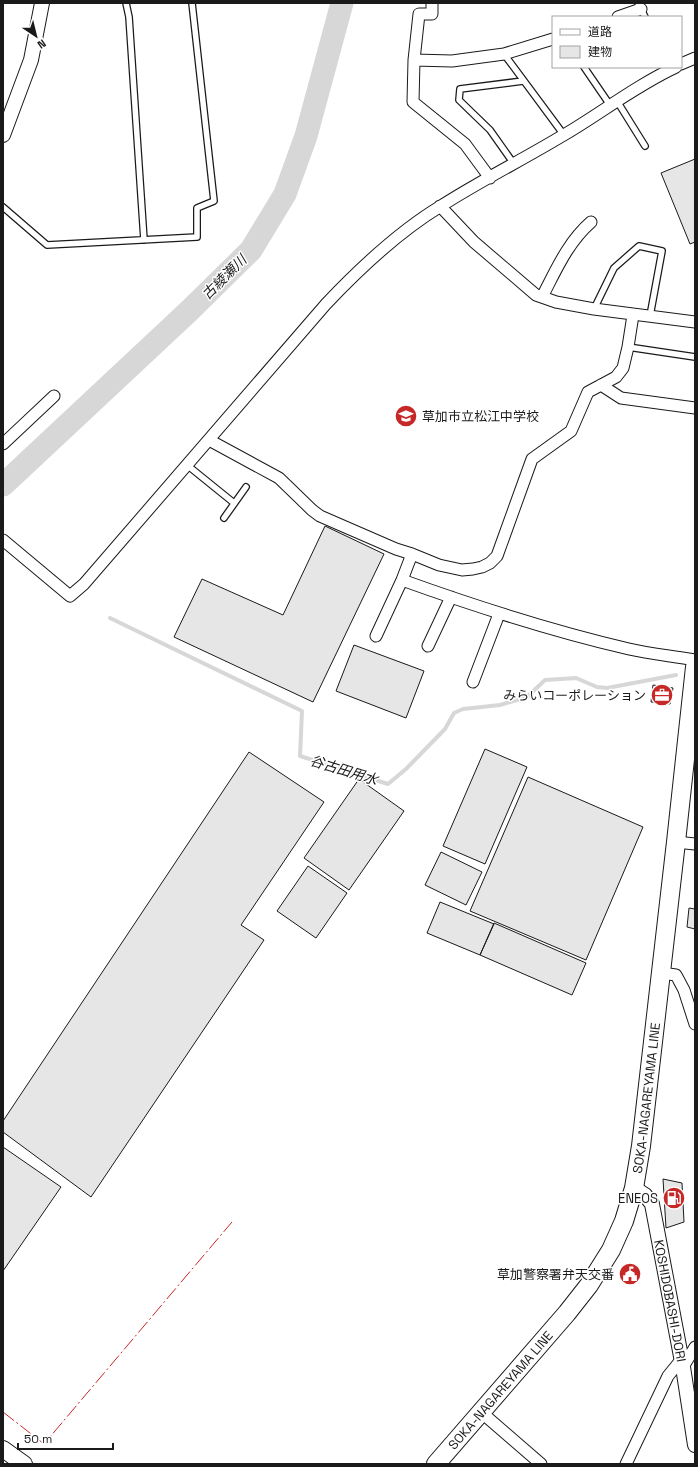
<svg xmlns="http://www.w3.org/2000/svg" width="698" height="1467" viewBox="0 0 698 1467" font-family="'Space Grotesk','Noto Sans JP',sans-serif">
	<rect width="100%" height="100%" fill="#fff"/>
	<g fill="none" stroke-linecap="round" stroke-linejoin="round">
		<path stroke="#d7d7d7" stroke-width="4" d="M110 618 302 711 300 756 388 784 406 769 445 729 454 713 463 709 500 705 527 697 545 680 576 678 597 687 607 688 676 675"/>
		<path stroke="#d7d7d7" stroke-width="23" d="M3 485 189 311 251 250 285 194 306 136 342 3"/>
	</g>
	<path fill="#e6e6e6" stroke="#1a1a1a" d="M695 159V242L690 244 661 173Z
		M325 526 384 554 313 702 174 637 202 579 283 615Z
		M354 645 424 671 406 718 336 691Z
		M653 685 673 688 670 704 651 702Z
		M485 749 527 767 485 864 443 846Z
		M249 752 324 802 241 925 264 940 91 1197 3 1132V1121Z
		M528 777 643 827 586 960 470 911Z
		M359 779 404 811 349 890 304 858Z
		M441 852 482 872 466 905 425 885Z
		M308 866 347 893 316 938 277 911Z
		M440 902 494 924 480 955 427 933Z
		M689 908 695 909V929L687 927Z
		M494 923 586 963 572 995 480 955Z
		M3 1147 61 1187 3 1271Z
		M663 1179 682 1183 684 1222 666 1228Z"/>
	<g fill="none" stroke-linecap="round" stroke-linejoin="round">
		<g stroke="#1a1a1a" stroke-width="8">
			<path id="service" d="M126 3 129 17 144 240
				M638 3 645 17
				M504 54 564 135
				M584 67 610 105
				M617 101 645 146
				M514 164 490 130 459 100 460 89 523 81
				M3 207 47 245 197 237V208L214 201 192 3
				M594 309 614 268 639 246 662 251 650 316
				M628 347 695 357
				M187 465 234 503
				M224 518 246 487"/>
		</g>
		<g stroke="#1a1a1a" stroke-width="13">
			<path id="minor" d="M432 3V14H419L414 60 413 102 465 144 490 178
				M618 17 641 9
				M414 60 452 61 504 54 553 39
				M681 64 695 58
				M440 206 474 242 536 295 556 302 594 309 695 322
				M542 297C556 270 568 242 591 222
				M601 385 621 398 695 408
				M209 440 279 478 312 510 320 516 396 549 412 554 439 565 462 570 473 569 482 567 490 563 497 556 532 459 571 431 588 392 616 377 623 368 628 347 633 315
				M3 444 54 396
				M3 540 70 596 84 584 326 304C360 268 398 232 441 206 480 181 522 160 562 136 600 114 635 86 676 67
				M402 580C477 607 552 631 629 649 651 654 673 656 695 660
				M376 636 402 580 412 554
				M428 646 451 597
				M473 682 499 614
				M676 842 695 844
				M661 973 676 975 684 990 695 1024
				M683 1367 695 1347
				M481 1412 541 1464
				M626 1464 668 1376 681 1360"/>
		</g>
		<g stroke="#1a1a1a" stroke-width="16">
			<g id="tertiary">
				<path d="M3 135 31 60 42 3"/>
				<path id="s1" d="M634 1188 645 1195 652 1204 683 1367 695 1445"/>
			</g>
		</g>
		<g stroke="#1a1a1a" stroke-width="18">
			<path id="secondary" d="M3 1449 24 1464"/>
		</g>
		<g stroke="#1a1a1a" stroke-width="20">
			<g id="primary">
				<path id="s2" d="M436 1464 567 1313 589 1285 611 1250 624 1221 634 1188 641 1146 676 842 695 667"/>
			</g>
		</g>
		<use href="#service" stroke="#fff" stroke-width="5.5"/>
		<use href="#minor" stroke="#fff" stroke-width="11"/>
		<use href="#tertiary" stroke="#fff" stroke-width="14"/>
		<use href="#secondary" stroke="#fff" stroke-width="16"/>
		<use href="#primary" stroke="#fff" stroke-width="18"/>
		<path stroke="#c62828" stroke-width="1" stroke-dasharray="14 3 2 3" stroke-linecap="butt" d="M3 1412 44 1444 232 1222"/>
	</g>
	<defs>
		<g id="school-disc" transform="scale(1.15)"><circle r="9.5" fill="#c62828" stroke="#fff"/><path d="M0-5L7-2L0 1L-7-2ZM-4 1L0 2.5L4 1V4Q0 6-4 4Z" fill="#fff"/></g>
		<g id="office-disc" transform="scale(1.15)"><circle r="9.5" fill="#c62828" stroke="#fff"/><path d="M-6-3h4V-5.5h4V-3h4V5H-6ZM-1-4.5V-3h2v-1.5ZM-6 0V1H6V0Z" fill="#fff"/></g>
		<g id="fuel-disc" transform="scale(1.15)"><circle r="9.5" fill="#c62828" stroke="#fff"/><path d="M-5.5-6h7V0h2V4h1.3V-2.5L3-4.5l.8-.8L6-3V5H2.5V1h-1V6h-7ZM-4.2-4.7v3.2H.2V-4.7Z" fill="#fff"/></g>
		<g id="civic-disc" transform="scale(1.15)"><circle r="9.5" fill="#c62828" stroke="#fff"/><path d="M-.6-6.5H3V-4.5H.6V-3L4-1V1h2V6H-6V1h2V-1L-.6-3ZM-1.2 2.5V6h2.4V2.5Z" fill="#fff"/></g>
	</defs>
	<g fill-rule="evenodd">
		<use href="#school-disc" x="406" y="416"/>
		<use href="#office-disc" x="662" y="695"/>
		<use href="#fuel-disc" x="674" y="1198"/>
		<use href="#civic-disc" x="630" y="1274"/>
	</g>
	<g text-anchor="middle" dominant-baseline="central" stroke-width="3" stroke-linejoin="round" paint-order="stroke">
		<g font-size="13" fill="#1a1a1a" stroke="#fff" text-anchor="end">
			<text x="422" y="416" text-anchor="start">草加市立松江中学校</text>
			<text x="646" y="695">みらいコーポレーション</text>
			<text x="658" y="1198">ENEOS</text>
			<text x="614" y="1274">草加警察署弁天交番</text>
		</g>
		<g font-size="13" fill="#1a1a1a" stroke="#fff">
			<text stroke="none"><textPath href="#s2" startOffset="434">SOKA-NAGAREYAMA LINE</textPath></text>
			<text stroke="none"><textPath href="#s1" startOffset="123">KOSHIDOBASHI-DORI</textPath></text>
			<text stroke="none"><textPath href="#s2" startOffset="98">SOKA-NAGAREYAMA LINE</textPath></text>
		</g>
		<g font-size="14" font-style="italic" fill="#1a1a1a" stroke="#fff">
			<text transform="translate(224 277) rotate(-45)">古綾瀬川</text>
			<text transform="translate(344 770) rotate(17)">谷古田用水</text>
		</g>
	</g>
	<rect width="698" height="1467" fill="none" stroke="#1a1a1a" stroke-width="8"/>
	<rect x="552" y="16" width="130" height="52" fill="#ffffff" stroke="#a3a3a3"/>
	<rect x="560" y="29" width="20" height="6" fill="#ffffff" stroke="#a3a3a3"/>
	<text x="588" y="36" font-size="12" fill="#1a1a1a">道路</text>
	<rect x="560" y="46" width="20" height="12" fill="#e6e6e6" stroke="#a3a3a3"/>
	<text x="588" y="56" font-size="12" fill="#1a1a1a">建物</text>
	<g transform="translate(36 36) rotate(145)" stroke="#ffffff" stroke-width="3" paint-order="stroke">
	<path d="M0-3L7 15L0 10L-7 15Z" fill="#1a1a1a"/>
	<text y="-6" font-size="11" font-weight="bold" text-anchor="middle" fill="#1a1a1a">N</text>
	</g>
	<path d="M18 1443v6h95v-6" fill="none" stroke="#1a1a1a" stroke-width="2"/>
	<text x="24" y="1443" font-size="12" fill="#1a1a1a" stroke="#ffffff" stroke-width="3" paint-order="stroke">50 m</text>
</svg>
